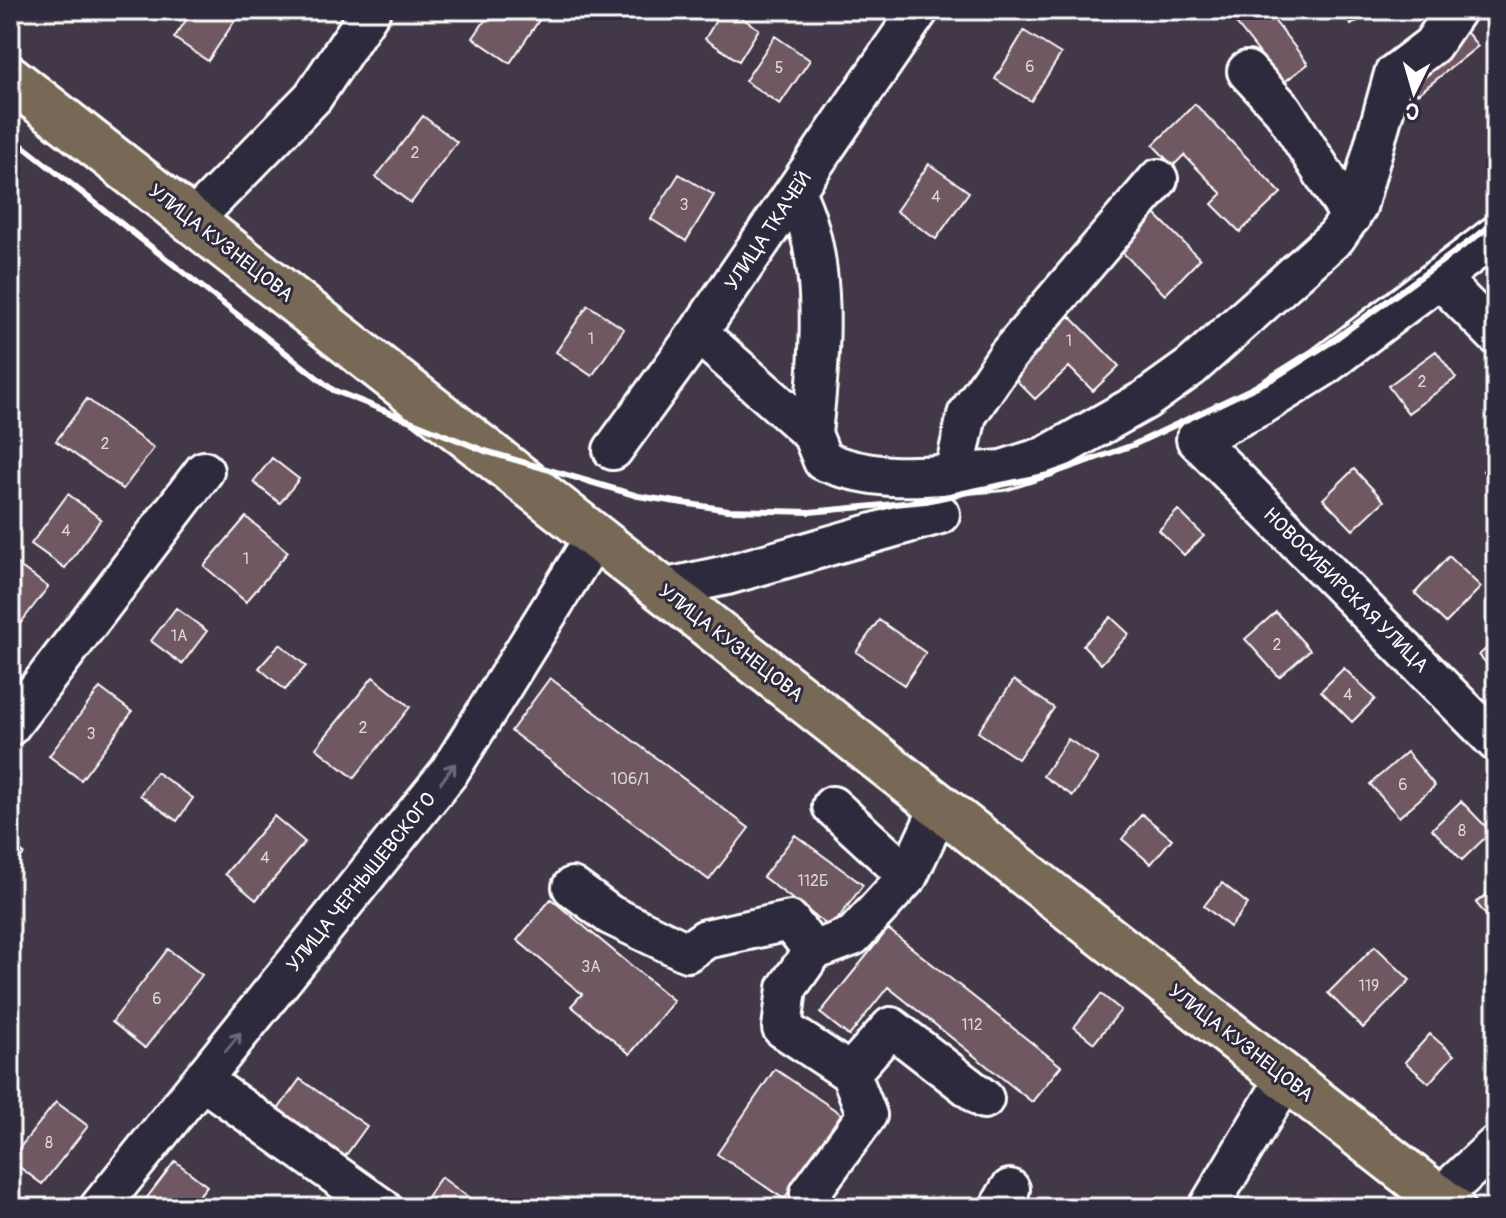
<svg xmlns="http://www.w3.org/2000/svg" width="1506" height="1218" viewBox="0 0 1506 1218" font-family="Pangolin,sans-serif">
	<rect width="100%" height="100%" fill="#423848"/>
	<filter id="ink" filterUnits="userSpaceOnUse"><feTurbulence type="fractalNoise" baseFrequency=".0125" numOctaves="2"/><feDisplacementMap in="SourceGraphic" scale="16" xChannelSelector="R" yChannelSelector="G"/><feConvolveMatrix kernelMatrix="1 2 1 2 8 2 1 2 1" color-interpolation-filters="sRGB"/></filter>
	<g filter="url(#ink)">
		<path fill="#705862" stroke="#fff" stroke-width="2" d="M193 10H242L208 61 174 38Z
			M492 10H546L510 63 473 38Z
			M722 10H729L759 29 739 61 705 39Z
			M1251 10H1266L1308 64 1283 83 1235 22Z
			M1341 10H1374L1351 25Z
			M1463 28 1478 46 1418 94 1403 77Z
			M1024 31 1061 54 1031 101 995 79Z
			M775 36 810 60 780 104 745 81Z
			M1195 104 1281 193 1240 232 1212 204 1222 194 1184 155 1173 166 1153 145Z
			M423 116 457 142 411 203 376 177Z
			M929 164 969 192 936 239 896 211Z
			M679 174 714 195 686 241 651 219Z
			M1153 212 1200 259 1165 295 1118 248Z
			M588 305 624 329 592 376 556 352Z
			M1070 316 1119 366 1093 391 1069 367 1035 399 1010 374Z
			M1436 351 1456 378 1408 413 1388 386Z
			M87 399 154 448 123 489 56 441Z
			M272 458 299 479 280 503 253 482Z
			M1496 458V484L1483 471Z
			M1354 469 1384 501 1353 530 1323 499Z
			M68 494 101 519 65 568 31 544Z
			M1178 510 1204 536 1184 555 1159 530Z
			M246 517 288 552 246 602 204 566Z
			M1449 556 1481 587 1446 623 1415 593Z
			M10 559 48 587 20 624 10 617Z
			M176 608 207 631 182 664 151 641Z
			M1276 612 1310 650 1279 677 1245 639Z
			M1111 617 1129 634 1101 664 1083 645Z
			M879 620 926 653 904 685 856 652Z
			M1496 640V674L1479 655Z
			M280 644 306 666 285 690 259 668Z
			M1344 668 1375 699 1352 722 1321 691Z
			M373 677 410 707 354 778 316 748Z
			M550 678 749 828 709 880 511 731Z
			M1014 680 1054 708 1018 759 978 732Z
			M100 688 132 712 81 780 49 756Z
			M1068 739 1098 759 1073 796 1043 776Z
			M1407 752 1435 786 1399 817 1370 784Z
			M156 772 193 798 177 821 140 795Z
			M1461 801 1491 832 1462 860 1432 829Z
			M1142 814 1172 839 1151 864 1122 839Z
			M274 816 305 842 256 900 225 874Z
			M795 835 863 885 831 928 763 877Z
			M10 843 24 854 10 871Z
			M1222 883 1248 904 1230 927 1204 906Z
			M1496 887V926H1495L1476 903Z
			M551 899 674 1001 630 1054 571 1006 582 994 517 940Z
			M888 929 1061 1066 1032 1102 888 987 849 1036 820 1013Z
			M1375 946 1410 980 1363 1028 1328 993Z
			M168 949 202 975 145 1048 112 1022Z
			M1101 994 1121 1010 1094 1043 1074 1027Z
			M1430 1034 1454 1055 1429 1083 1405 1062Z
			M775 1069 841 1114 784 1199 717 1154Z
			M300 1079 367 1126 341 1162 274 1115Z
			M56 1102 88 1126 42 1184 10 1160Z
			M175 1161 207 1186 189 1208H139Z
			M441 1177 483 1208H419Z"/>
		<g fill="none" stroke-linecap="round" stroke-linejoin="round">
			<g stroke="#fff" stroke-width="44">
				<path id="minor" d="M1247 71 1283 110 1351 217
					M795 192C830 262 820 357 812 434
					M192 221 313 97 371 10
					M1496 235 1323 367 1262 405 1196 439 1496 742
					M1439 278 1496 335
					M698 333 812 434 823 461C871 479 904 478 954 474L967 415 1008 355 1158 179
					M613 450 698 333 919 10
					M954 474 1002 470 1046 456 1145 400 1191 367 1336 237 1357 207 1394 74 1432 45 1456 10
					M662 589 727 575 940 514
					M10 726 204 471
					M832 806 908 876
					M940 807 908 876 853 936 813 951 787 988 782 1028 850 1073 891 1027 984 1099
					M572 887 610 915 687 952 706 939 790 921 813 951
					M202 1080 382 1208
					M810 1193 867 1115 850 1072
					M1439 1198 1496 1145
					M99 1208 449 772 595 537
					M999 1208 1010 1189
					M1208 1208 1286 1078"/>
			</g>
			<g stroke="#fff" stroke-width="50">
				<path id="major" d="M10 78 1452 1208"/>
			</g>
			<use href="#minor" stroke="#2f2a3d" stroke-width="38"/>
			<use href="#major" stroke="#776954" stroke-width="44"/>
			<path stroke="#fff" stroke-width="6" d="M10 136 333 390 485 451 638 496 728 510 810 512 926 501 1048 475 1133 445 1274 378 1328 344 1496 222"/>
		</g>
		<defs><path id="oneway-shaft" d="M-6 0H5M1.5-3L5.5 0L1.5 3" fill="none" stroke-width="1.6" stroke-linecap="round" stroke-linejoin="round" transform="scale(2)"/></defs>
		<g stroke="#6d6a77">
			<use href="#oneway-shaft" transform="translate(448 773) rotate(-54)"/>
			<use href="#oneway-shaft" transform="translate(233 1042) rotate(-51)"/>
		</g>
	</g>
	<g text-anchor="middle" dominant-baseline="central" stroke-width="6" stroke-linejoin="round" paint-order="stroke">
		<g font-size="16" fill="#dbd5d8">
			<text x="1030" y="67">6</text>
			<text x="779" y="68">5</text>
			<text x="415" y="153">2</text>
			<text x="936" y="197">4</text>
			<text x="684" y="205">3</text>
			<text x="591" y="339">1</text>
			<text x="1069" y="341">1</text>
			<text x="1422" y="382">2</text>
			<text x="105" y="444">2</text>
			<text x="66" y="531">4</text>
			<text x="246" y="559">1</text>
			<text x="179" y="636">1А</text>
			<text x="1277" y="645">2</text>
			<text x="1348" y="695">4</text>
			<text x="363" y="728">2</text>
			<text x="91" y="734">3</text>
			<text x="630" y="779">106/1</text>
			<text x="1403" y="785">6</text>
			<text x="1462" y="831">8</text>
			<text x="265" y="858">4</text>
			<text x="813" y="881">112Б</text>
			<text x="591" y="967">3А</text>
			<text x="1369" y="986">119</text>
			<text x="157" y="999">6</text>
			<text x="972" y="1025">112</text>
			<text x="49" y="1143">8</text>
		</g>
		<g font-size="20" fill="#fff" stroke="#2f2a3d">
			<text transform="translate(768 231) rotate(-56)">УЛИЦА ТКАЧЕЙ</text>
			<text transform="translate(221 243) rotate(38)">УЛИЦА КУЗНЕЦОВА</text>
			<text transform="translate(1346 590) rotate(45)">НОВОСИБИРСКАЯ УЛИЦА</text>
			<text transform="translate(731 643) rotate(38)">УЛИЦА КУЗНЕЦОВА</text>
			<text transform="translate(361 882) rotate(-51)">УЛИЦА ЧЕРНЫШЕВСКОГО</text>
			<text transform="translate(1241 1043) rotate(38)">УЛИЦА КУЗНЕЦОВА</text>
		</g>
	</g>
	<rect width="1506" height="1218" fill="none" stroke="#2f2a3d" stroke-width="40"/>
	<rect x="20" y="20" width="1466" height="1178" fill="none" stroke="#fff" stroke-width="3" filter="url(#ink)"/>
	<g transform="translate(1414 92) rotate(185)" stroke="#2f2a3d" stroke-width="6" paint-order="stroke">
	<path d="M0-6L14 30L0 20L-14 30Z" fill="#ffffff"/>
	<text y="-12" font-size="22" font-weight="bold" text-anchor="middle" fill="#ffffff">С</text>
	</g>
</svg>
